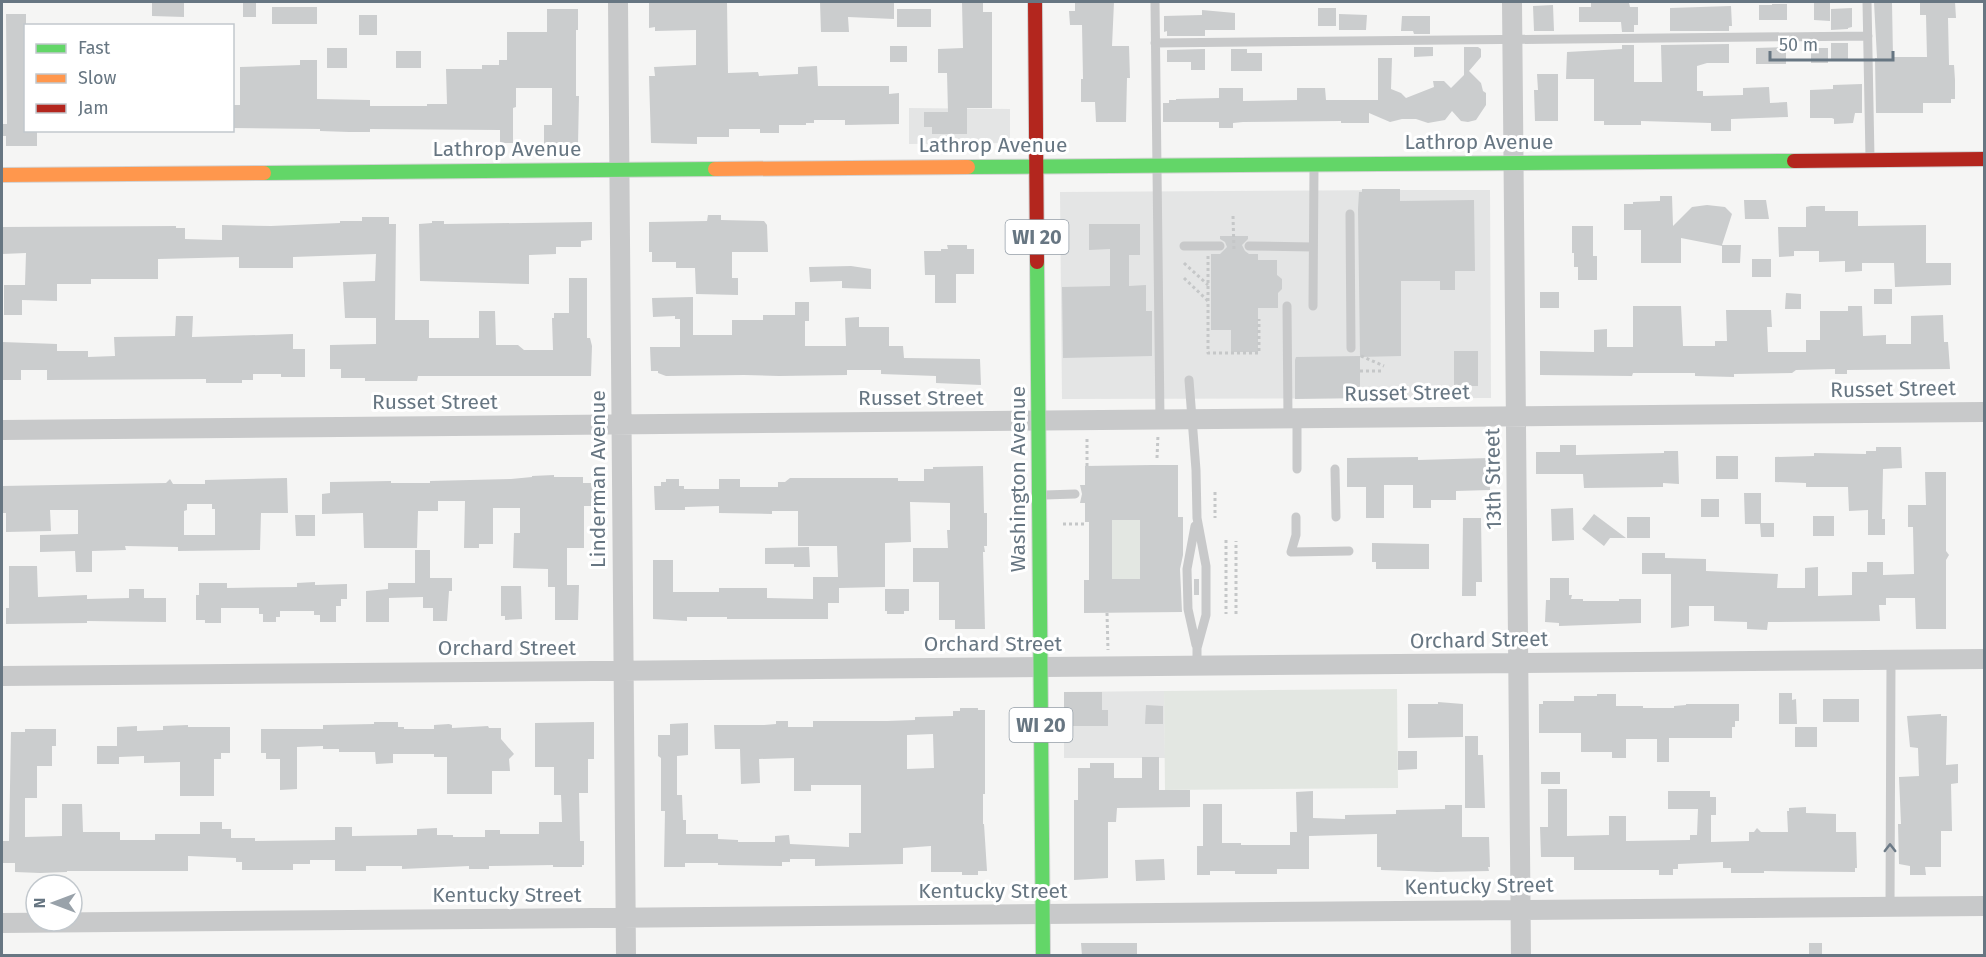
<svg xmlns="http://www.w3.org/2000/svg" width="1986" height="957" viewBox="0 0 1986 957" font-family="'Fira Sans',sans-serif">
	<rect width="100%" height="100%" fill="#f5f5f4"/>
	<path fill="#e4e5e5" d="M909 108 1010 109V143L909 144Z
		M1404 190H1490L1491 398 1062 399 1060 192Z
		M1164 691 1165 758H1064V692Z"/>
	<path fill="#e3e7e2" d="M1112 520H1140V579H1112Z
		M1397 689 1398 788 1165 790 1164 691Z"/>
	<path fill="#cbcdce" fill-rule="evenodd" d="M152 2H184V17L152 16Z
		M243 2H256V17H243Z
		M649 2H727L728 73 758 72 759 76 798 74V67L817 66 818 86H889V94L899 93V124L845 125V120H814V123H806V125H779V133H760V129H729V137H697V144L651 143 649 76H655L654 67 696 65V30L655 31V27L649 28Z
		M820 2H894V19L848 17 849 32H821Z
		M962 2H983V12H992V108H967V134H932V127H924V112H948L947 73H938V49L963 48Z
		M1075 2H1114L1112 46H1129L1130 78H1127L1126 122H1096L1095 102H1081V79H1083L1082 25H1070L1069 11H1075Z
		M1874 2 1892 3 1893 57H1927L1926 15H1920V2H1955L1956 18H1948L1949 65H1954L1955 80V99H1951V103H1923V113H1876L1875 58H1877Z
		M1591 3H1629L1630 7H1638V25H1634V32H1622L1621 22H1579V7H1591Z
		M1814 3H1830V21L1814 20Z
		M1772 4H1787V20H1759V5H1772Z
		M1553 5 1554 31H1534L1533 6Z
		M1731 6 1732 26H1729V31H1670V8Z
		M272 7H317V24H272Z
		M1318 8H1336V26H1318Z
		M1852 8V27L1848 28V29L1831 30V9Z
		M547 9H578V30H576V96H579L578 145 544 146V125H552V88H516V107L513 108V143H500V130L370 129V132H349L320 131V129L232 128V105H240V67L300 65V60H317V99L370 100V106H427V104H447L446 69H482V65H499V60H507V32H547Z
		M897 9H931V27H897Z
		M1202 10 1235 13V30H1205V36H1167V31L1164 32V16L1202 15Z
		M6 14H26V130H37V146H6V136H2V124H7Z
		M1339 14 1367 15 1366 30H1339Z
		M359 15H377V35H359Z
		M1402 16H1430V34H1414L1413 31H1401Z
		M1831 43H1848V59H1831Z
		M1729 44V63H1707L1697 66V91H1703V96L1743 95V88L1769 87 1770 103 1787 102 1788 117 1731 119V131H1711V123L1641 121V125H1604V121H1594V79H1566L1567 52 1622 49V45H1634V82H1662L1661 45Z
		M890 46H907V62H890Z
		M1414 47H1433V56L1414 57Z
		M1464 47H1478L1481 49V57L1469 71 1481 83 1483 91 1486 93V105L1476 120 1468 122 1461 121 1452 111 1445 120 1428 123 1416 119H1402L1390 122 1369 113V123H1341V121L1243 122 1233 123V128H1219V122H1163V103H1169V100H1176V99L1219 98V88H1243V101L1297 100V88H1325L1326 100H1378V58H1392L1391 89 1401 93 1406 98 1434 87 1433 81H1444L1451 88 1464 75Z
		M1786 47V64H1756V48Z
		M327 48H347V68H327Z
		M1811 48H1828V63H1811Z
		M1205 49V70H1191V62H1167V50Z
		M1231 49H1247V53H1262V71H1231Z
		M396 51H421V68H396Z
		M1537 74H1558V121H1535L1534 90H1538Z
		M1862 84V113H1855L1853 123 1834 124V119L1832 118H1810V90L1833 89V85Z
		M1362 189H1400V201L1474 200 1475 271H1455V290H1440V281H1401V356L1360 357V398L1295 399V360L1296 357 1360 356 1358 209 1359 192H1362Z
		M1660 196H1672L1673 226 1692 207 1707 205 1725 207 1732 214 1722 245H1741L1740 263H1722V246L1681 238V263H1641V230H1624V204H1633V202L1660 201Z
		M1744 200H1766L1769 219H1745Z
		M1811 206H1825V211H1858V226L1926 225V263H1951V285L1895 287 1894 263H1862V271L1845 272V261L1819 262V251H1794V256L1779 257 1778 227H1806V207Z
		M708 215H721V220L764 221 767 225 768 252H732V278H738V295L696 294 695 268H676V262H652V252H649V222L707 221Z
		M362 217H389V224H396L395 320H429V338H479V311H495L496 345H518L524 350H553L552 318H554V313H569V278H587V338H590L592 346 591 376H418L417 381H365V378H341V369H330V345L376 344V318H345L343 282 375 281 376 254 293 257V268H239V257L158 259V279H91V284H57V301L22 300V315H4V285H25L26 253 2 254V227L176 226V228H185V239L222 240V225L271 226 340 223V221H362Z
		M432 221H444V224L592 222V240L581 241V247H556V254L529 255V284L420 281 419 224 432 223Z
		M1089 224H1140V255H1129V286L1146 285V311H1152V356L1063 358 1062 287 1110 286V249L1089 250Z
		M1572 226H1593V256H1597V280H1578V267H1574V253H1572Z
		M1220 236H1248V239L1242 245 1245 251 1249 254H1258V260H1277V275L1282 279V289L1278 293V308H1258V352H1231V330H1211V254H1220L1227 247 1225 242 1220 239Z
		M947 245H967V249H974V274H956V303H935V275H925L924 251H941V249H948Z
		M1752 259H1771V277H1752Z
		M851 266 871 269V289L842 288V281L810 282 809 267Z
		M1874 289H1892V304H1874Z
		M1540 292H1559V308H1540Z
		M1786 293 1801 294V309H1785Z
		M693 297V335H732V320H763V315H795V302H809V321H805V346H846L845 318 859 317V327H889V346H903L904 358 980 359 981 385 936 383V376L881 374V370H847V375L779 376 744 375 666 376 658 373V371H651L650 347H680V319H675V316L653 317 652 298Z
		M1633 306H1681L1683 346H1715V341H1727L1726 310H1771L1772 327H1767L1768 352H1806V340H1820V311H1848V306H1862L1863 336 1886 335V344H1911V316L1943 315 1944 342H1948L1950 369 1847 370V374H1835V369L1796 370 1792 373 1734 374V377L1695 376V373H1633L1632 376 1540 375V351L1594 352V330L1607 329V347H1633Z
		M176 316H193L192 337 293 334V349H305V377H281V374H253V380H242V383H206V379L47 380V370H21V380H2V342L57 344V351H88V357L115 356 114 337 175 336Z
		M1454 351H1478V386H1454Z
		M1560 445H1576V455L1664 453V451H1678L1679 484 1663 483V487L1584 488 1583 474H1536V452H1560Z
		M1876 447H1901L1902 468 1883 469 1882 519H1885V535H1868V510L1849 511 1848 487H1806V483L1775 482V457L1814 456V453L1866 454V451H1876Z
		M1716 456H1738V479H1716Z
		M1418 457V460L1489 458 1490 490 1456 491V500H1431V508H1413V485H1384V518H1366V487H1347V458Z
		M1152 465H1178V517H1183V555L1180 569 1182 612 1084 613V580H1089V522H1085V503H1080L1082 494 1080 485H1085V466ZM1112 520H1140V579H1112Z
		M983 466 984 513H987V546H984L985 552H983L985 629H955V620H939V582H913V548H948L947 530H950V503L910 502 911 542 885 543V587L839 588V603H828V619H727V617H687V621L653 619V560H673V592H719V588H767V598L813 599V577H838L837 546H798V511H772V514L719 513V506L685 507V510H655L654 486H661V482H666V479H679V486H684V489H719V479H740V487H778V482H785L790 478H898V481H924V469H933V467Z
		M1925 472H1946V551L1949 555 1946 560V629H1916L1915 598H1886V605H1879L1880 621 1768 622 1767 630 1747 629V622L1714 621V606H1689V626L1671 628V574H1642V553H1665V558L1706 559V571L1778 574 1777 588H1805V568L1818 567V596L1852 595V572H1867V562H1883V575L1914 574 1913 527H1908V505H1926Z
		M554 475V477H583V483H594V506H584V548H567V585H579L578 620H555V587H548V569L513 568 514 533H520V508H493V544H479V548H464L465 501H438V511H418L417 548H364L363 513 322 514V494L330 493V482L391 481V483H430V481L511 479 532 477V476Z
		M287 478 288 513H261L260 550 178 551V547L125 546 126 550 92 551V572H76L75 551 40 552V535L78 534V510H50L51 531 6 532V513H2V486L166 483 170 479 173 484H205V480ZM187 504H212V509H215V535H184V511L187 510Z
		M1744 493H1761V523H1774V537H1761L1760 524H1745Z
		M1701 499H1719V517H1701Z
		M1573 508 1574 540 1552 541 1551 509Z
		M1594 514 1626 538H1610L1604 546 1582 529Z
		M295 515H315V536H296Z
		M1813 516H1834V536H1813Z
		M1627 517H1650V538H1627Z
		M1463 518H1481L1482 582H1476V596H1462Z
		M1372 543 1429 544V569H1376V562H1372Z
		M809 547 810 567H794V564H765V548Z
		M415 550H430V578H452V591H449L447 621H433V608H423V597L389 598V622H366V591L388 589V583H415Z
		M9 566H37L38 597 87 595V599L129 598V589H144V598H166V622L87 621V623L6 624V608H9Z
		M1550 578H1569V595H1572L1571 599H1583V601H1619V599H1641V623L1559 626V623L1545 622 1546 600H1550Z
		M1194 579H1199V595H1194Z
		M315 582V585L347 584V599H341V606H336V622H320V615H314V611H280V617H276V622H263V614H259V608H221V623H205V620H196V595H199V583H227V588L297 587V583Z
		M501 586H521L522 619 505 620V616H501Z
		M885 589H909V611H904V614H887V611H885Z
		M1064 692H1102V710H1108V726H1064Z
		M1779 693H1792V700L1796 699 1797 724H1779Z
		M1597 694H1616V706H1643V708H1674V706L1686 705V704H1739V721H1735V727H1732V738H1669V762H1657V739H1626V758H1612V752H1581V733H1539V704H1543V701H1574V696H1597Z
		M1823 699H1859V722H1823Z
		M1438 702 1463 704V737L1408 738V704H1438Z
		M1146 705 1163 706V724H1145Z
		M960 708H978V710H985V794H983V824H984L987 871H978V875H962V872H931V846L903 848V864L815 866V859H790V862H782V866L718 865V863H685V867H664L665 811H661V758L658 756V735H670V724L688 723V755L677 756V795H682L683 820H686V834H718V839L738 840V842H775V836L789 835 790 844 849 847V833H861V785H811V791H794V758L759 759 760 783 741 784 740 749H715L714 725H764L776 724V721H788V727H813V721H887L915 720V717L953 716V711H960ZM933 734 934 768 907 769V735Z
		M1941 714V716H1947L1946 765 1958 764V783L1951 784 1952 831H1941V867H1925L1926 875H1910V866L1899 864 1898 824H1901L1899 777 1919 776 1918 748 1910 747 1907 716Z
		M374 722H398V727H404V729H434V725L449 724 452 725V728L488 726 489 728H501V739L514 754 509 759 510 771H492V794H447V757H434V754H393V763L376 764 375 752H339V749H323V746L297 747V789L280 790V759H266V753H261V729H323V725L374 724Z
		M594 722V759H588V793H579L580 841H584V865H582V867H553V865L489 866V869H469V866L402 869V866H366V871H335V860H310V864H293V870H242V862H236V858L188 856V871H67V872L40 873 15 872V863H2V841H9L11 732H25V729H56V746H52V766H37V798H25V837L62 836V804H82L83 832H120V840H155V834H200V822H222V829H231V838H255V841L335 840V827H352V836L417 835V829L437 828V835H453V837H485V830H500V834H539V822H562L561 795H554V767H535V723Z
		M188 725V727H230V753H221V759H214V796H180V762L144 763V756L119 757V764H97V746H117V727L137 726V731L163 730V726Z
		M1795 727H1817V747H1795Z
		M1465 736H1478V755H1483L1485 808H1465Z
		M1398 751H1417V769L1398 770Z
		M1142 757H1159V790H1190V807L1117 808 1116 822H1108V878L1074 880V800H1078V768H1090V763H1114V778H1142Z
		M1541 772H1560V784H1541Z
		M1548 789H1567V836L1609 835V816H1626V841L1690 840V835H1697L1698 809H1668V791H1710V797H1716V815H1711V842L1749 841V832H1754L1757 828 1761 832H1788L1787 811H1789V808L1806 807V813L1836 814V832H1856L1857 868H1855V872L1764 871V873H1731V868H1723V862L1678 864V869H1673V875H1659V870H1574V857H1541L1540 827H1548Z
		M1313 791V818L1345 819V815L1396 814V810L1445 809V805H1462V837H1489L1490 867H1488L1489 871 1437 872 1381 870V867H1377V834L1309 836V869H1277V874H1235V871H1210V875H1197V846H1203V804H1222V843H1241V845H1290V832H1297L1296 792Z
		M1164 859 1165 880 1136 881 1135 860Z
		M1081 943H1137V956H1082Z
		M1809 943H1822V956H1809Z"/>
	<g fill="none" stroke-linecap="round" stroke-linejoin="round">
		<g stroke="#d2d3d3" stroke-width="16">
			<path id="fast" d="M968 167 1794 161
				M264 173 715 169
				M1037 262 1043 956"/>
		</g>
		<g stroke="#d2d3d3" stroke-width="16">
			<path id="slow" d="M715 169 968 167
				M2 175 264 173"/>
		</g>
		<g stroke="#d2d3d3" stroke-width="16">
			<path id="jam" d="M1035 2 1037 262
				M1794 161 1984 159"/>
		</g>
		<path stroke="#c5c7c8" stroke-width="3" stroke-dasharray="3 3" stroke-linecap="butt" d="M1233 216 1234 251
			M1208 256V353H1259V319
			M1184 263 1208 285
			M1184 278 1208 301
			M1361 356 1384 366
			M1360 371H1384
			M1157 458 1158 435
			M1087 466V438
			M1215 492V518
			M1063 524H1087
			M1226 540V614
			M1107 613 1108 650
			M1236 614V541"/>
		<path stroke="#c8c9ca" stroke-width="9" d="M1155 2 1160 420
			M1867 2 1870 158
			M1155 43 1868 36
			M1350 214 1351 348
			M1184 246H1220
			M1249 246 1313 247
			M1287 306 1288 419
			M1313 306 1314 167
			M1189 380 1196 470 1197 518 1206 566V615L1197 648V666
			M1297 418V469
			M1335 469 1336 517
			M1045 495 1075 494
			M1296 517V535L1291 552 1349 551
			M1195 526 1187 569 1188 609 1196 645
			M1890 907 1891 660"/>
		<path stroke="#c8c9ca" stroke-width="20" d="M618 2 626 956
			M1512 2 1521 956
			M2 430 1984 412
			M2 676 1984 659
			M2 923 1984 906"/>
		<use href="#fast" stroke="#63d668" stroke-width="14"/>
		<use href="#slow" stroke="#ff974d" stroke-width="14"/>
		<use href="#jam" stroke="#b3261e" stroke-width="14"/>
	</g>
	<defs><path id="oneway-chevron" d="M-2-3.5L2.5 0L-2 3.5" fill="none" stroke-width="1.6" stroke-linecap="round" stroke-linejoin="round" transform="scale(1.5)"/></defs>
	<use stroke="#6c7a86" href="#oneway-chevron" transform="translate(1890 848) rotate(-90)"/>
	<g text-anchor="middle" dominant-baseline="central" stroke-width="6" stroke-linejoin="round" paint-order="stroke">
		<g fill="#fff" stroke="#959fa8" stroke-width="1.5">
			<rect x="1005.5" y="220" width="63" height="34" rx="4.5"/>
			<rect x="1009.5" y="708" width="63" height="34" rx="4.5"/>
		</g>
		<g font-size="20" font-weight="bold" fill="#677682">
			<text x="1037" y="237">WI 20</text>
			<text x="1041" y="725">WI 20</text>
		</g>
		<g font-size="21" fill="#677682" stroke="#fff">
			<text x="1479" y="142">Lathrop Avenue</text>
			<text x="993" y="145">Lathrop Avenue</text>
			<text x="507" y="149">Lathrop Avenue</text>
			<text transform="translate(1893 389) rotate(-1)">Russet Street</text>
			<text transform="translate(1407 393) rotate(-1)">Russet Street</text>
			<text x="921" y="398">Russet Street</text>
			<text x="435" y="402">Russet Street</text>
			<text transform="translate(598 479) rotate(-90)">Linderman Avenue</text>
			<text transform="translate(1018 479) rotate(-90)">Washington Avenue</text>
			<text transform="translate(1493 479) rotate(-91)">13th Street</text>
			<text transform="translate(1479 640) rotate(-1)">Orchard Street</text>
			<text x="993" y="644">Orchard Street</text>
			<text x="507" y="648">Orchard Street</text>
			<text transform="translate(1479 886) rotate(-1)">Kentucky Street</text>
			<text x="993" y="891">Kentucky Street</text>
			<text x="507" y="895">Kentucky Street</text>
		</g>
	</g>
	<rect width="1986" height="957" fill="none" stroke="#677682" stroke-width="6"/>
	<rect x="24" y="24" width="210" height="108" fill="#ffffff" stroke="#c2c8cd" stroke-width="1.5"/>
	<rect x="36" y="44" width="30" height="9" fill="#63d668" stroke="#c2c8cd" stroke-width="1.5"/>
	<text x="78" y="54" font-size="18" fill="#677682">Fast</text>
	<rect x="36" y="74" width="30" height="9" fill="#ff974d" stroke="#c2c8cd" stroke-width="1.5"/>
	<text x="78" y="84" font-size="18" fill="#677682">Slow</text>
	<rect x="36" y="104" width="30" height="9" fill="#b3261e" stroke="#c2c8cd" stroke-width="1.5"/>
	<text x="78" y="114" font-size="18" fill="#677682">Jam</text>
	<g transform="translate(54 903) rotate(270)"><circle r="28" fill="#ffffff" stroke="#c2c8cd" stroke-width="1.5"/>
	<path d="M0-4.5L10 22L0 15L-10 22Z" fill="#99a2aa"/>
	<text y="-9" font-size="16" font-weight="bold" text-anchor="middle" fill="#677682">N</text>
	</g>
	<path d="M1770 51v9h123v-9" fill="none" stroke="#677682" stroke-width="3"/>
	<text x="1779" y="51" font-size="18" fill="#677682" stroke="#ffffff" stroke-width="4.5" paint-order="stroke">50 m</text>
</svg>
